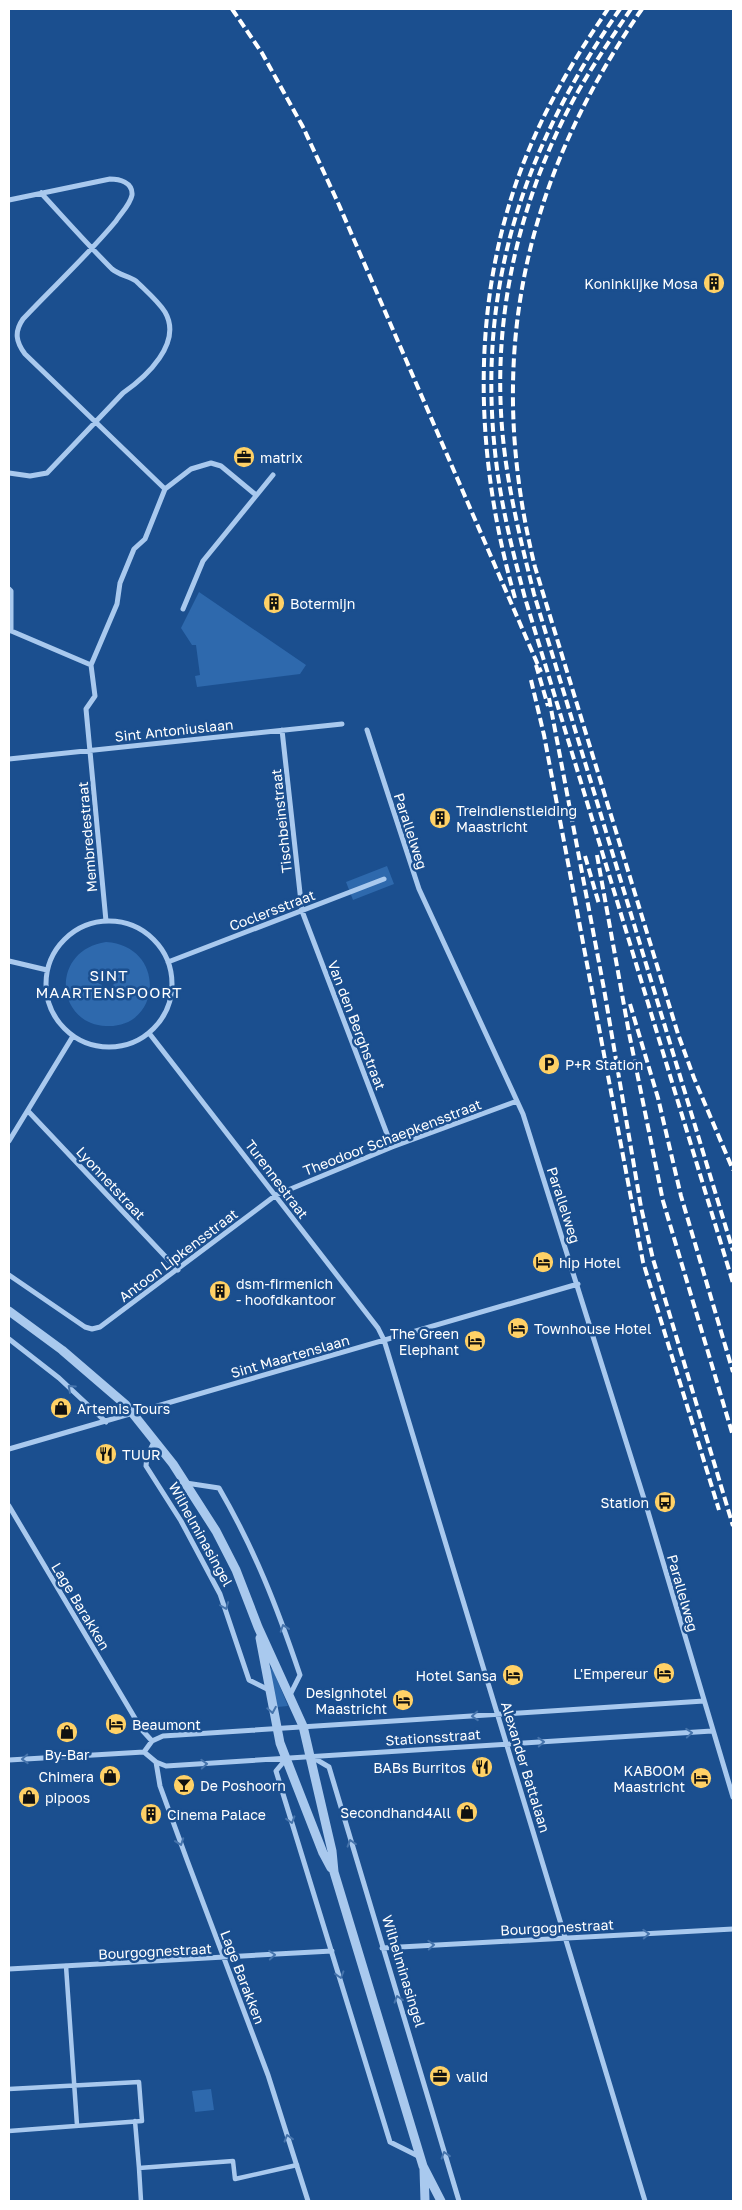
<svg xmlns="http://www.w3.org/2000/svg" width="742" height="2210" viewBox="0 0 742 2210" font-family="'Golos Text',sans-serif">
	<rect width="100%" height="100%" fill="#1b4f8f"/>
	<path fill="#2e69ad" fill-rule="evenodd" d="M199 592 306 665 300 674 197 687 195 676 200 675 196 645H192L181 628Z
		M387 866 394 884 353 900 346 882Z
		M106 942C167 946 162 1029 106 1026 55 1024 50 950 106 942ZM106 969 110 979 120 978 113 985 117 994 108 988 99 995 102 985 94 981 104 979Z
		M271 1668 273 1670 288 1706 277 1707 269 1669Z
		M211 2089 214 2110 195 2112 192 2091Z"/>
	<g fill="none" stroke-linecap="round" stroke-linejoin="round">
		<path stroke="#a9c9ee" stroke-width="4.5" d="M66 1966 77 2125
			M9 2089 139 2082 142 2121 9 2131
			M135 2121 139 2168 233 2161 235 2179 297 2165
			M139 2168 141 2201"/>
		<path stroke="#a9c9ee" stroke-width="5" d="M9 200 110 179C119 179 133 182 132 195 130 205 121 213 116 221 87 256 54 286 23 319 14 332 16 342 25 354L165 489
			M9 473 30 476 47 473 123 393C146 377 183 343 165 312 158 301 145 290 136 281 129 276 119 275 112 269 88 245 65 219 41 193
			M9 589 11 591V631
			M183 609 203 561 273 475
			M9 630 91 665
			M282 730 302 911 392 1147
			M367 730 419 889 523 1114 646 1505 733 1797
			M9 759 342 724
			M46 984a63 63 0 1 1 126 0a63 63 0 1 1-126 0Z
			M106 921 86 709 95 696 91 665 117 604 120 583 134 549 145 539 165 489 191 469 211 463 221 466 256 495
			M9 961 47 970
			M168 962 384 879
			M149 1033 378 1328 384 1340 645 2201
			M28 1111 178 1270
			M9 1141 73 1036
			M9 1275 85 1327 92 1329 100 1327 276 1195 392 1147 517 1101
			M9 1339 59 1378 106 1422
			M155 1440 147 1456 146 1466 181 1521 220 1594 249 1680 269 1690
			M9 1449 578 1284
			M186 1483 219 1488C255 1550 277 1607 300 1675L290 1695
			M9 1506 142 1730 152 1741
			M144 1752 156 1762 166 1766 712 1731
			M144 1752 152 1741 163 1736 704 1701
			M312 1757 329 1767 459 2201
			M286 1759 276 1771 390 2142 420 2157
			M9 1760 144 1752
			M156 1762 160 1786 187 1860 268 2075 308 2201
			M382 1948 733 1929
			M9 1969 332 1951"/>
		<path stroke="#a9c9ee" stroke-width="9" d="M9 1311 62 1350 126 1405 173 1464 216 1531 236 1570 258 1627 303 1726 332 1851 334 1872 423 2166 441 2201
			M260 1638 280 1743 323 1853 331 1868
			M424 2169 425 2201"/>
		<path stroke="#fff" stroke-width="4" stroke-dasharray="9 4" stroke-linecap="butt" d="M232 9 262 53 303 127 339 205 541 672
			M620 9C519 154 473 299 498 476 504 517 514 557 525 598L733 1283
			M631 9C612 37 593 65 576 95 523 191 495 302 501 412 504 474 519 534 534 594L733 1251
			M642 9C522 182 484 361 535 567L678 1034 694 1078 733 1170
			M515 598C472 448 469 285 533 140 553 94 580 50 608 9
			M536 665 548 706
			M531 680 544 735 643 1262 719 1510
			M549 698 604 989 641 1207 653 1259 733 1526
			M597 855 629 1033 663 1201 733 1436
			M585 856 599 904
			M630 1004 658 1098 681 1196 733 1372"/>
	</g>
	<defs><path id="oneway-chevron" d="M-2-3.5L2.5 0L-2 3.5" fill="none" stroke-width="1.6" stroke-linecap="round" stroke-linejoin="round" transform="scale(1.25)"/></defs>
	<g stroke="#4674ac">
		<use href="#oneway-chevron" transform="translate(71 1388) rotate(-138)"/>
		<use href="#oneway-chevron" transform="translate(225 1606) rotate(69)"/>
		<use href="#oneway-chevron" transform="translate(284 1628) rotate(-109)"/>
		<use href="#oneway-chevron" transform="translate(272 1710) rotate(80)"/>
		<use href="#oneway-chevron" transform="translate(475 1716) rotate(176)"/>
		<use href="#oneway-chevron" transform="translate(689 1733) rotate(-4)"/>
		<use href="#oneway-chevron" transform="translate(541 1742) rotate(-3)"/>
		<use href="#oneway-chevron" transform="translate(25 1759) rotate(177)"/>
		<use href="#oneway-chevron" transform="translate(204 1764) rotate(-3)"/>
		<use href="#oneway-chevron" transform="translate(291 1820) rotate(73)"/>
		<use href="#oneway-chevron" transform="translate(180 1842) rotate(70)"/>
		<use href="#oneway-chevron" transform="translate(351 1843) rotate(-107)"/>
		<use href="#oneway-chevron" transform="translate(646 1934) rotate(-3)"/>
		<use href="#oneway-chevron" transform="translate(431 1945) rotate(-3)"/>
		<use href="#oneway-chevron" transform="translate(272 1955) rotate(-4)"/>
		<use href="#oneway-chevron" transform="translate(340 1975) rotate(73)"/>
		<use href="#oneway-chevron" transform="translate(398 1999) rotate(-107)"/>
		<use href="#oneway-chevron" transform="translate(288 2138) rotate(-107)"/>
		<use href="#oneway-chevron" transform="translate(445 2155) rotate(-107)"/>
	</g>
	<defs>
		<g id="building-disc" transform="scale(1.125)"><circle r="9.5" fill="#ffd166" stroke="#1b4f8f"/><path d="M-4-6H4V6H1V3H-1V6H-4ZM-2.5-4.3h1.7v1.8h-1.7ZM.8-4.3h1.7v1.8H.8ZM-2.5-1h1.7V.8h-1.7ZM.8-1h1.7V.8H.8Z" fill="#111"/></g>
		<g id="office-disc" transform="scale(1.125)"><circle r="9.5" fill="#ffd166" stroke="#1b4f8f"/><path d="M-6-3h4V-5.5h4V-3h4V5H-6ZM-1-4.5V-3h2v-1.5ZM-6 0V1H6V0Z" fill="#111"/></g>
		<g id="parking-disc" transform="scale(1.125)"><circle r="9.5" fill="#ffd166" stroke="#1b4f8f"/><path d="M-3.5-5.5H1a3.5 3.5 0 0 1 0 7H-1V5.5H-3.5ZM-1-3.4V-.6H.8a1.4 1.4 0 0 0 0-2.8Z" fill="#111"/></g>
		<g id="hotel-disc" transform="scale(1.125)"><circle r="9.5" fill="#ffd166" stroke="#1b4f8f"/><path d="M-6-4.5h1.5V1H6V5H4.5V3h-9V5H-6ZM-4 0a1.8 1.8 0 1 1 3.6 0ZM.5 0V-2.5h3Q6-2.5 6 0Z" fill="#111"/></g>
		<g id="shop-disc" transform="scale(1.125)"><circle r="9.5" fill="#ffd166" stroke="#1b4f8f"/><path d="M-5-2.5h2.3a2.7 3.5 0 0 1 5.4 0H5L5.5 6h-11ZM-1.5-2.5h3a1.5 2.3 0 0 0-3 0Z" fill="#111"/></g>
		<g id="restaurant-disc" transform="scale(1.125)"><circle r="9.5" fill="#ffd166" stroke="#1b4f8f"/><path d="M-5-6h1v4h1v-4h1v4h1v-4h1v5L-1.5 .5V6h-2V.5L-5-1ZM5-6V6H3V1.5H1.5Q1.5-4 5-6Z" fill="#111"/></g>
		<g id="bus-disc" transform="scale(1.125)"><circle r="9.5" fill="#ffd166" stroke="#1b4f8f"/><path d="M-5-6H5V4H4V6H2V4H-2V6H-4V4H-5ZM-3.5-4V0h7V-4ZM-3.5 1.2v1.5H-2V1.2ZM2 1.2v1.5H3.5V1.2Z" fill="#111"/></g>
		<g id="bar-disc" transform="scale(1.125)"><circle r="9.5" fill="#ffd166" stroke="#1b4f8f"/><path d="M-6-5H6L.8 .8V4.5H3.5V6h-7V4.5H-.8V.8Z" fill="#111"/></g>
	</defs>
	<g fill-rule="evenodd">
		<use href="#building-disc" x="714" y="283"/>
		<use href="#office-disc" x="244" y="457"/>
		<use href="#building-disc" x="274" y="603"/>
		<use href="#building-disc" x="440" y="818"/>
		<use href="#parking-disc" x="549" y="1064"/>
		<use href="#hotel-disc" x="543" y="1262"/>
		<use href="#building-disc" x="220" y="1291"/>
		<use href="#hotel-disc" x="518" y="1328"/>
		<use href="#hotel-disc" x="475" y="1341"/>
		<use href="#shop-disc" x="61" y="1408"/>
		<use href="#restaurant-disc" x="106" y="1454"/>
		<use href="#bus-disc" x="665" y="1502"/>
		<use href="#hotel-disc" x="664" y="1673"/>
		<use href="#hotel-disc" x="513" y="1675"/>
		<use href="#hotel-disc" x="403" y="1700"/>
		<use href="#hotel-disc" x="116" y="1724"/>
		<use href="#shop-disc" x="67" y="1732"/>
		<use href="#restaurant-disc" x="482" y="1767"/>
		<use href="#shop-disc" x="110" y="1776"/>
		<use href="#hotel-disc" x="701" y="1778"/>
		<use href="#bar-disc" x="184" y="1785"/>
		<use href="#shop-disc" x="29" y="1797"/>
		<use href="#shop-disc" x="467" y="1812"/>
		<use href="#building-disc" x="151" y="1814"/>
		<use href="#office-disc" x="440" y="2076"/>
	</g>
	<g text-anchor="middle" dominant-baseline="central" stroke-width="5" stroke-linejoin="round" paint-order="stroke">
		<g font-size="14" fill="#fff" stroke="#1b4f8f" text-anchor="start">
			<text x="698" y="283" text-anchor="end">Koninklijke Mosa</text>
			<text x="260" y="457">matrix</text>
			<text x="290" y="603">Botermijn</text>
			<text x="456" y="810">Treindienstleiding<tspan x="456" dy="16">Maastricht</tspan></text>
			<text x="565" y="1064">P+R Station</text>
			<text x="559" y="1262">hip Hotel</text>
			<text x="236" y="1283">dsm-firmenich<tspan x="236" dy="16">- hoofdkantoor</tspan></text>
			<text x="534" y="1328">Townhouse Hotel</text>
			<text x="459" y="1333" text-anchor="end">The Green<tspan x="459" dy="16">Elephant</tspan></text>
			<text x="77" y="1408">Artemis Tours</text>
			<text x="122" y="1454">TUUR</text>
			<text x="649" y="1502" text-anchor="end">Station</text>
			<text x="648" y="1673" text-anchor="end">L'Empereur</text>
			<text x="497" y="1675" text-anchor="end">Hotel Sansa</text>
			<text x="387" y="1692" text-anchor="end">Designhotel<tspan x="387" dy="16">Maastricht</tspan></text>
			<text x="132" y="1724">Beaumont</text>
			<text x="67" y="1754" text-anchor="middle">By-Bar</text>
			<text x="466" y="1767" text-anchor="end">BABs Burritos</text>
			<text x="685" y="1770" text-anchor="end">KABOOM<tspan x="685" dy="16">Maastricht</tspan></text>
			<text x="94" y="1776" text-anchor="end">Chimera</text>
			<text x="200" y="1785">De Poshoorn</text>
			<text x="45" y="1797">pipoos</text>
			<text x="451" y="1812" text-anchor="end">Secondhand4All</text>
			<text x="167" y="1814">Cinema Palace</text>
			<text x="456" y="2076">valid</text>
		</g>
		<g font-size="14" fill="#fff" stroke="#1b4f8f">
			<text transform="translate(174 730) rotate(-6)">Sint Antoniuslaan</text>
			<text transform="translate(281 821) rotate(-96)">Tischbeinstraat</text>
			<text transform="translate(411 831) rotate(72)">Parallelweg</text>
			<text transform="translate(87 837) rotate(-95)">Membredestraat</text>
			<text transform="translate(272 910) rotate(-21)">Coclersstraat</text>
			<text transform="translate(357 1025) rotate(69)">Van den Berghstraat</text>
			<text transform="translate(392 1137) rotate(-21)">Theodoor Schaepkensstraat</text>
			<text transform="translate(277 1179) rotate(53)">Turennestraat</text>
			<text transform="translate(111 1183) rotate(47)">Lyonnetstraat</text>
			<text transform="translate(564 1205) rotate(72)">Parallelweg</text>
			<text transform="translate(178 1255) rotate(-37)">Antoon Lipkensstraat</text>
			<text transform="translate(290 1356) rotate(-16)">Sint Maartenslaan</text>
			<text transform="translate(201 1534) rotate(61)">Wilhelminasingel</text>
			<text transform="translate(683 1593) rotate(74)">Parallelweg</text>
			<text transform="translate(81 1606) rotate(59)">Lage Barakken</text>
			<text transform="translate(433 1737) rotate(-4)">Stationsstraat</text>
			<text transform="translate(526 1767) rotate(73)">Alexander Battalaan</text>
			<text transform="translate(557 1927) rotate(-3)">Bourgognestraat</text>
			<text transform="translate(155 1951) rotate(-3)">Bourgognestraat</text>
			<text transform="translate(404 1971) rotate(73)">Wilhelminasingel</text>
			<text transform="translate(243 1977) rotate(69)">Lage Barakken</text>
		</g>
		<g font-size="15" letter-spacing="1" fill="#fff" stroke="#1b4f8f">
			<text x="109" y="975">SINT<tspan x="109" dy="17">MAARTENSPOORT</tspan></text>
		</g>
	</g>
	<rect width="742" height="2210" fill="none" stroke="#ffffff" stroke-width="20"/>
</svg>
